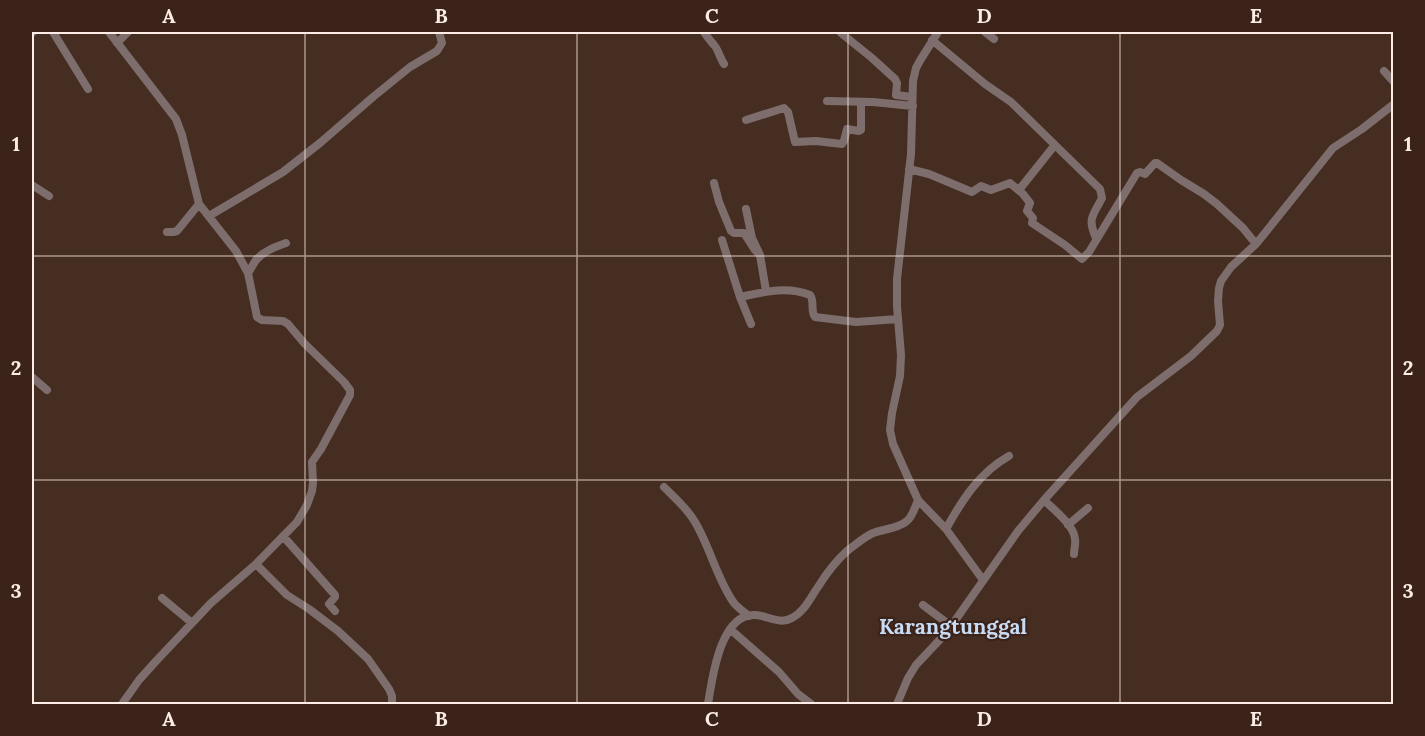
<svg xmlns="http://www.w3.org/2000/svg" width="1425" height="736" viewBox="0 0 1425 736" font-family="Lora,serif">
	<rect width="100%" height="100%" fill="#462d22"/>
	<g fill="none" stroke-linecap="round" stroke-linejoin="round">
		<path stroke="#7d6e6d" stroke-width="8" d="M53 32 88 89
			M109 32 176 119 182 135 199 204 236 251 248 273 257 317 262 320 283 321 288 324 304 343 344 382 350 390V395L321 449 312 462 313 483 312 491 307 505 297 522 256 564 211 603 157 660 139 680 122 704
			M704 32C707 37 710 40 714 45 717 47 721 60 724 64
			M938 32 921 59 916 68 913 81 911 154 897 279V306L901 355 900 376 892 413 890 430 893 444 918 500 946 529 983 580
			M985 32 994 39
			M32 33 33 32
			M841 33 872 58 895 79 897 83 896 95 912 97
			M932 40 985 84 1011 102 1100 189 1102 198C1093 216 1087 218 1096 238
			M117 43 128 32
			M1384 71 1394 82
			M827 101 873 102 913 106
			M746 120 784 108 788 112 795 142 816 141 842 144 844 141 847 129 859 131 861 130V102
			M909 169 929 174 972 192 981 186 991 190 1010 183 1023 194 1030 203 1027 211 1033 218 1032 223 1065 245 1082 259 1089 252 1137 173 1140 172 1145 174 1155 163H1157L1181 180 1204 194 1217 204 1243 228 1256 244
			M714 183 719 202 731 231 734 233H744L755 250 760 255
			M32 185 49 196
			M1019 190 1054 146
			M746 209 752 238 760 255 766 291
			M209 216 283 172 320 143 373 97 410 67 437 51 442 43 439 32
			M167 232H173L177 231 199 204
			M722 240 740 297 751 324
			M248 273C251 269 253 264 256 260 264 251 275 247 286 243
			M740 297C764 292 786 286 810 295 815 301 810 311 815 317L856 322 898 319
			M32 377 47 390
			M664 487C675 498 687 508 695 522 710 547 717 579 734 603 738 608 744 612 749 616
			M1044 500C1053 509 1074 525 1075 539 1076 544 1074 549 1074 554
			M1068 525 1088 508
			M946 529C962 500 980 472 1009 456
			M283 536 335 595V597L329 604 335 611
			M256 564 287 595 309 609 338 631 368 659 389 689 392 696V704
			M162 598 192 623
			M923 605 951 626
			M730 629 779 672 798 694 811 704
			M708 704C712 680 720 612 756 615 768 616 780 625 792 618 805 611 810 598 818 587 826 574 836 561 847 551 855 545 864 537 873 533 884 529 900 528 908 520 913 515 915 507 918 500
			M897 704 908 678 916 665 947 632 1018 531 1044 500 1137 397 1191 356 1217 331 1220 325 1218 301 1219 288 1221 281 1231 267 1256 244 1269 228 1333 148 1362 129 1394 104"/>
	</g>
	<path fill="none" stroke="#fdece5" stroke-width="1.5" stroke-opacity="0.55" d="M305 32V704M577 32V704M848 32V704M1120 32V704M32 256H1394M32 480H1394"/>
	<g text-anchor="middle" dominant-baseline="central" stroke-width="4.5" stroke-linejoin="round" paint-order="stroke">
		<g font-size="21" font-weight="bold" fill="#c7dcf4" stroke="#3c2319">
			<text x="953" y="626">Karangtunggal</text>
		</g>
	</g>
	<rect width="1425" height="736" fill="none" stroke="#3c2319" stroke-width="66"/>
	<rect x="33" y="33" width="1359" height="670" fill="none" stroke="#fdece5" stroke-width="2"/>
	<g font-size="20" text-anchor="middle" font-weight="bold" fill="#fdece5">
		<text x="169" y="23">A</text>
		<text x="441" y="23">B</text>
		<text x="712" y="23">C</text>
		<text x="984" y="23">D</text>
		<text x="1256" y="23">E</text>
		<text x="16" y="151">1</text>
		<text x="1408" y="151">1</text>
		<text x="16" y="375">2</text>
		<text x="1408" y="375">2</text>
		<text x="16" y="598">3</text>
		<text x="1408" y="598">3</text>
		<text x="169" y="726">A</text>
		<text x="441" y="726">B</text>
		<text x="712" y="726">C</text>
		<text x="984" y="726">D</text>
		<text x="1256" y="726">E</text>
	</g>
</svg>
